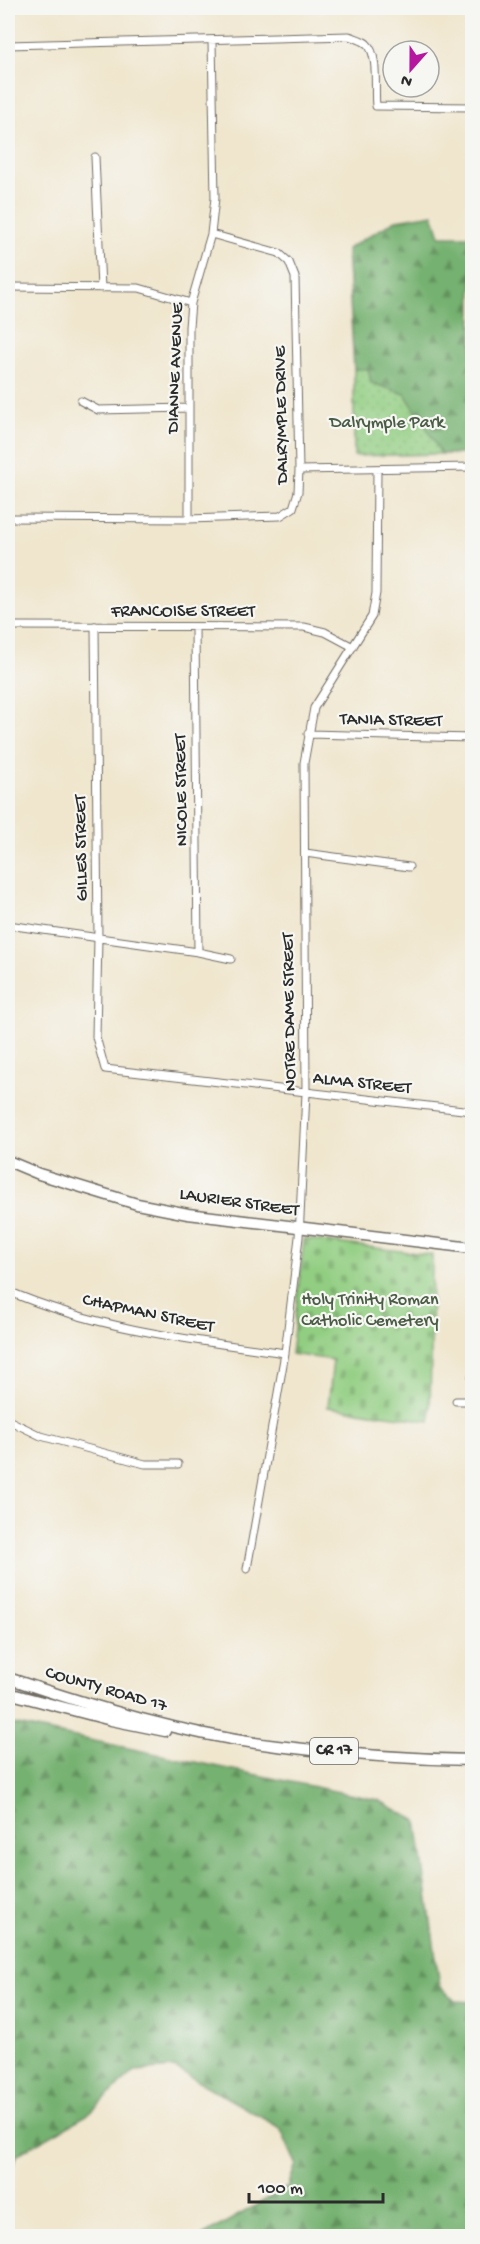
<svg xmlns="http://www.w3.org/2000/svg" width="480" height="2244" viewBox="0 0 480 2244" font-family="'Gochi Hand',sans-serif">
	<defs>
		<pattern id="forest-firs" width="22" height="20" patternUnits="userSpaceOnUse" patternTransform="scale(1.5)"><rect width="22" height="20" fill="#75b170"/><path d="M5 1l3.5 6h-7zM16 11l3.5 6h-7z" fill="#60905c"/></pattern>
		<pattern id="cemetery-stones" width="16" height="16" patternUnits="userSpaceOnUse" patternTransform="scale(1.5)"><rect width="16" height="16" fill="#92ce82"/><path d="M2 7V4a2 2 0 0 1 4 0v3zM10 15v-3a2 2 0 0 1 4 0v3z" fill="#7eb170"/></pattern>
		<pattern id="park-dots" width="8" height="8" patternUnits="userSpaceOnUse" patternTransform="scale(1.5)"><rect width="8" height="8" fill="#92ce82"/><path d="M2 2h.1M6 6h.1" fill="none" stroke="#7eb170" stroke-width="1.8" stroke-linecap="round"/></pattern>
	</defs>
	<rect width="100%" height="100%" fill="#f6f6f2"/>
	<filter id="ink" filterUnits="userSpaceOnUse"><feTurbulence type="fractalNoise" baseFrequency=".0167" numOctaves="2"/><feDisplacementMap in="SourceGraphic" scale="12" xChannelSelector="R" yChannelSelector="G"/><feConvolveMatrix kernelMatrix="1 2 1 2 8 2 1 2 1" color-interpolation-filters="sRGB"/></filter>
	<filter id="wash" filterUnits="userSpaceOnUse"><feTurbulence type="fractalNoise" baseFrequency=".008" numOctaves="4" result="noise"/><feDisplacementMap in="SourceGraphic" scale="24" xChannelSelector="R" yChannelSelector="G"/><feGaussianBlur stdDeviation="1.35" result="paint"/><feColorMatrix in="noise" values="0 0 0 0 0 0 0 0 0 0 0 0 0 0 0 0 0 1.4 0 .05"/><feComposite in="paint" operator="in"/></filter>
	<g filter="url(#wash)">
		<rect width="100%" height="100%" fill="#f0e6ce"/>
		<path fill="url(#forest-firs)" stroke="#506e4e" stroke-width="1.5" d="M433 214 440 236H472V454H441L405 394 371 383 368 370 354 369 347 249 396 220Z
			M8 1723 378 1800 417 1821 440 1986 455 2001 472 2002V2236H202L288 2187 296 2164 280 2128 175 2068 135 2071 87 2115 18 2154 8 2175Z"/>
		<path fill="url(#cemetery-stones)" stroke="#5e7c56" stroke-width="1.5" d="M304 1239 432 1255 430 1421 328 1407 333 1360 291 1354Z"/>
		<path fill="url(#park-dots)" stroke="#5e7c56" stroke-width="1.5" d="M354 369H368L371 383 405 394 425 425 441 454 354 456Z"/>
	</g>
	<g filter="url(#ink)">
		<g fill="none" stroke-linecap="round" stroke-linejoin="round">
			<g stroke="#706c64" stroke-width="9">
				<path id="minor" d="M8 45 349 36C354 38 363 40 367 44 379 55 374 89 376 106L472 107
					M95 157 101 288
					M8 287 139 288 191 303
					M81 401 98 410 188 408
					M299 470 472 467
					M8 518 189 519 280 516 293 508 298 492 299 470 295 277 289 262 279 253 211 234
					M189 519V327L191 303 211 234 215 198 212 41
					M8 626 304 627 325 632 353 647
					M95 626 98 938 96 1037 105 1069 472 1111
					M195 627 198 952
					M308 734 472 738
					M305 853 409 867
					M8 925 198 952 231 959
					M8 1291C96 1329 191 1340 285 1353
					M456 1401H472
					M472 1401V1377
					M8 1420 41 1436 145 1464H178
					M247 1569 285 1353 299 1237 306 1093 304 763 314 708 372 616 376 593 377 469"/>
			</g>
			<g stroke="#706c64" stroke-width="13">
				<path id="secondary" d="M8 1161 39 1174 137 1204 188 1214 472 1248"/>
			</g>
			<g stroke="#706c64" stroke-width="13">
				<path id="primary" d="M8 1678C94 1707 186 1735 277 1746 341 1754 408 1759 472 1760
					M8 1693 111 1720 165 1731"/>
			</g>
			<use href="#minor" stroke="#fff" stroke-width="7"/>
			<use href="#secondary" stroke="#fff" stroke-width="10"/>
			<use href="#primary" stroke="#fff" stroke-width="10"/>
		</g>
	</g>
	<g text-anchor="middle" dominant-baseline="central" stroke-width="4.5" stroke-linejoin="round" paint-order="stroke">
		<rect fill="#f6f6f2" stroke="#686867" stroke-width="1.5" x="310" y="1738" width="48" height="26" rx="4.5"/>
		<g font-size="16" font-weight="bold" fill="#2b2b2b">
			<text x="334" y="1751">CR 17</text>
		</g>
		<g font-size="18" fill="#2b2b2b" stroke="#f6f6f2">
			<text transform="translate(176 368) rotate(-88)">DIANNE AVENUE</text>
			<text transform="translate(282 415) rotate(-91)">DALRYMPLE DRIVE</text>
			<text x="183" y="612">FRANCOISE STREET</text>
			<text transform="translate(391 721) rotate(1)">TANIA STREET</text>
			<text transform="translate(182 790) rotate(-91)">NICOLE STREET</text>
			<text transform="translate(82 848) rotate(-91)">GILLES STREET</text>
			<text transform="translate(290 1012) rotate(-91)">NOTRE DAME STREET</text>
			<text transform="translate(362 1084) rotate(6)">ALMA STREET</text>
			<text transform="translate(239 1203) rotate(8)">LAURIER STREET</text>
			<text transform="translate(148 1314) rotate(12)">CHAPMAN STREET</text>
			<text transform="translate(106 1690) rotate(16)">COUNTY ROAD 17</text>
		</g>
		<g font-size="18" fill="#4a5c45" stroke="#f6f6f2">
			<text x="387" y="423">Dalrymple Park</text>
			<text x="370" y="1300">Holy Trinity Roman<tspan x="370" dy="21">Catholic Cemetery</tspan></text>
		</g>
	</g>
	<rect width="480" height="2244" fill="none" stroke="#f6f6f2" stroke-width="30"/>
	<g transform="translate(411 69) rotate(201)"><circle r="28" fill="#f6f6f2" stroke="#a5a5a2" stroke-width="1.5"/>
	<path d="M0-4.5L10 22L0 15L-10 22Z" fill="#b5179e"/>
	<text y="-9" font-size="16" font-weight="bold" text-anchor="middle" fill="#2b2b2b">N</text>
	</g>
	<path d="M249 2193v9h134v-9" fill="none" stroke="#2b2b2b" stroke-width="3"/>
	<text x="258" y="2193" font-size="18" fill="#2b2b2b" stroke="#f6f6f2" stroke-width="4.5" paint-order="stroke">100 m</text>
</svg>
